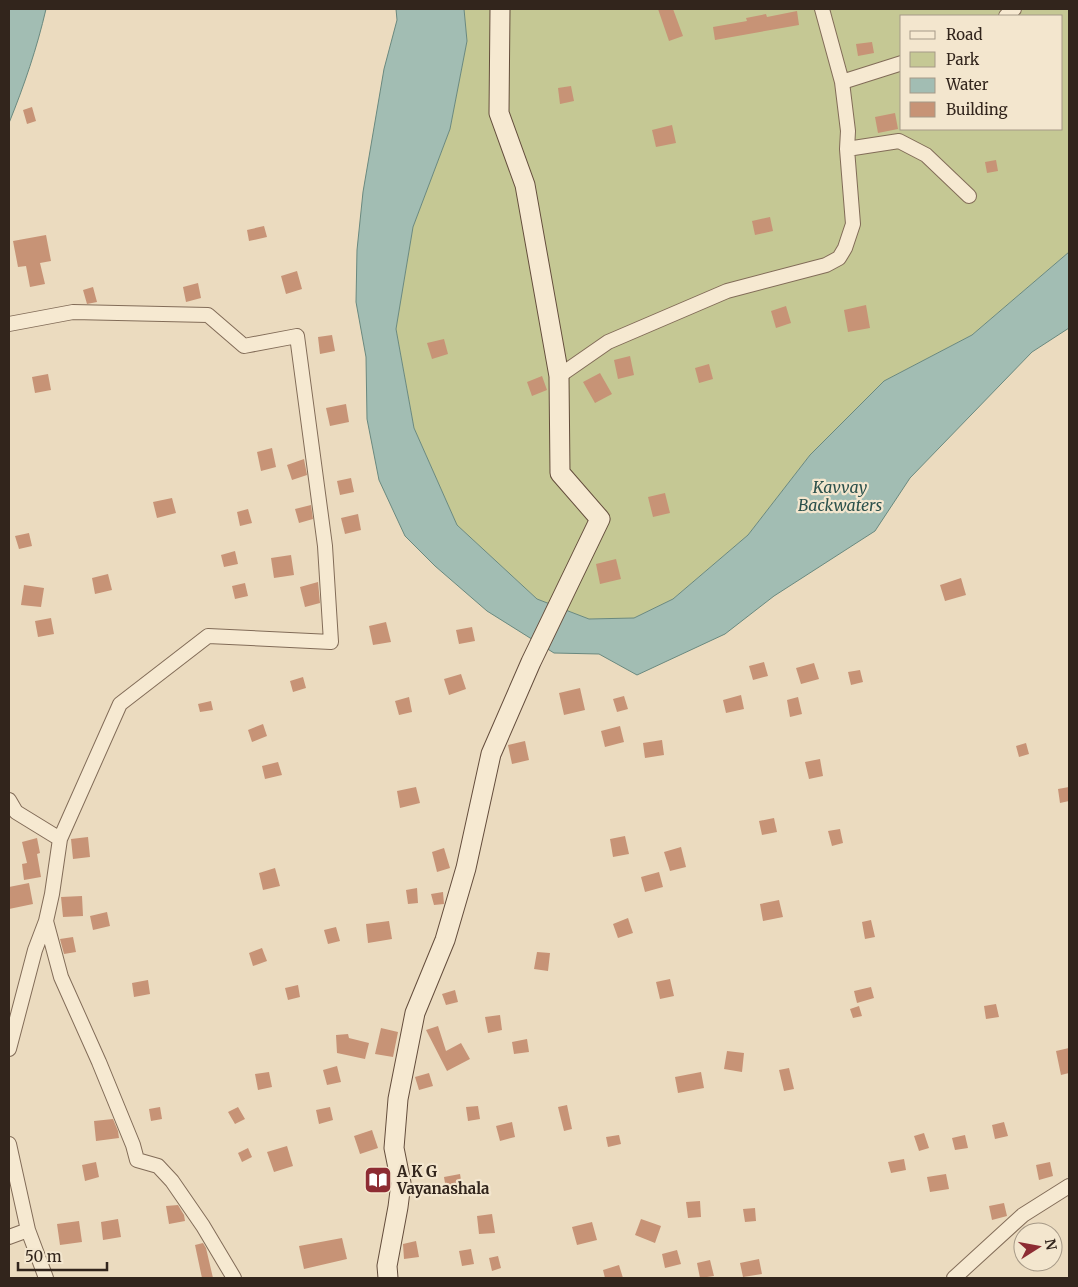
<svg xmlns="http://www.w3.org/2000/svg" width="1078" height="1287" viewBox="0 0 1078 1287" font-family="Merriweather,serif">
	<rect width="100%" height="100%" fill="#ebdbbf"/>
	<path fill="#c5c894" fill-rule="evenodd" d="M464 9H1069V252L972 335 884 381 810 455 748 535 673 599 634 618 589 619 537 599 457 525 414 428 396 329 413 227 450 129 467 41ZM902 16H1062V129H902Z"/>
	<path fill="#a2bdb3" stroke="#6a897f" d="M9 9H46C37 48 24 86 9 123Z
		M396 9H464L467 41 450 129 413 227 396 329 414 428 457 525 537 599 589 619 634 618 673 599 748 535 810 455 884 381 972 335 1069 252V328L1032 352 910 478 875 531 774 596 725 634 637 675 599 654 554 653 487 611 435 566 405 536 379 480 367 419 366 357 356 302 357 250 363 192 384 69 397 20Z"/>
	<path fill="#c79376" d="M658 9H673L683 36 669 41Z
		M797 11 799 25 715 40 713 27 747 21 746 18 766 14 767 17Z
		M872 42 874 53 858 56 856 44Z
		M571 86 574 101 560 104 558 88Z
		M32 107 36 121 27 124 23 110Z
		M895 113 898 129 878 133 875 117Z
		M672 125 676 143 656 147 652 130Z
		M996 160 998 171 987 173 985 162Z
		M770 217 773 231 755 235 752 221Z
		M264 226 267 237 249 241 247 230Z
		M46 235 51 261 40 263 45 284 30 287 26 266 18 267 13 241Z
		M297 271 302 289 286 294 281 276Z
		M198 283 201 298 186 302 183 287Z
		M93 287 97 302 87 304 83 290Z
		M866 305 870 328 848 332 844 310Z
		M786 306 791 323 776 328 771 311Z
		M332 335 335 351 320 354 318 337Z
		M444 339 448 354 432 359 427 343Z
		M630 356 634 375 618 379 614 360Z
		M709 364 713 379 699 383 695 368Z
		M600 373 612 394 595 403 583 382Z
		M48 374 51 390 35 393 32 377Z
		M542 376 547 390 532 396 527 382Z
		M346 404 349 422 330 426 326 408Z
		M272 448 276 467 261 471 257 452Z
		M304 459 307 475 292 480 287 465Z
		M351 478 354 492 340 495 337 481Z
		M665 493 670 513 653 517 648 497Z
		M172 498 176 513 157 518 153 502Z
		M311 505 313 519 299 523 295 509Z
		M248 509 252 523 240 526 237 512Z
		M358 514 361 530 345 534 341 518Z
		M29 533 32 546 19 549 15 536Z
		M235 551 238 564 224 567 221 555Z
		M291 555 294 575 274 578 271 558Z
		M616 559 621 579 600 584 596 564Z
		M108 574 112 590 95 594 92 578Z
		M961 578 966 595 945 601 940 585Z
		M318 582 320 603 305 607 300 587Z
		M245 583 248 596 235 599 232 586Z
		M24 585 44 588 41 607 21 605Z
		M51 618 54 634 38 637 35 621Z
		M386 622 391 642 373 645 369 626Z
		M472 627 475 641 459 644 456 630Z
		M764 662 768 676 753 680 749 666Z
		M814 663 819 679 801 684 796 668Z
		M860 670 863 682 851 685 848 672Z
		M461 674 466 689 449 695 444 679Z
		M303 677 306 688 293 692 290 681Z
		M580 688 585 710 564 715 559 693Z
		M741 695 744 709 726 713 723 700Z
		M624 696 628 709 617 712 613 699Z
		M409 697 412 712 399 715 395 701Z
		M798 697 802 714 790 717 787 700Z
		M211 701 213 710 200 712 198 704Z
		M263 724 267 736 252 742 248 730Z
		M620 726 624 742 605 747 601 731Z
		M662 740 664 755 645 758 643 743Z
		M525 741 529 760 512 764 508 745Z
		M1026 743 1029 754 1019 757 1016 746Z
		M820 759 823 776 809 779 805 762Z
		M278 762 282 775 265 779 262 766Z
		M416 787 420 803 400 808 397 791Z
		M1069 787V801L1060 803 1058 789Z
		M774 818 777 832 762 835 759 821Z
		M840 829 843 843 832 846 828 831Z
		M625 836 629 854 613 857 610 839Z
		M88 837 90 857 73 859 71 839Z
		M37 838 40 853 37 854 41 877 24 880 22 864 27 863 22 842Z
		M681 847 686 867 670 871 664 852Z
		M444 848 450 868 437 872 432 852Z
		M275 868 280 886 263 890 259 873Z
		M659 872 663 887 645 892 641 877Z
		M29 883 33 904 9 909V887Z
		M417 888 418 903 408 904 406 890Z
		M443 892 444 904 434 905 431 894Z
		M82 896 83 916 63 917 61 897Z
		M779 900 783 917 763 921 760 904Z
		M107 912 110 926 93 930 90 916Z
		M628 918 633 933 618 938 613 924Z
		M871 920 875 937 865 939 862 922Z
		M389 921 392 939 368 943 366 924Z
		M336 927 340 941 328 944 324 930Z
		M73 937 76 952 64 954 60 939Z
		M262 948 267 961 253 966 249 953Z
		M537 952 550 953 548 971 534 969Z
		M670 979 674 996 660 999 656 982Z
		M148 980 150 994 134 997 132 983Z
		M298 985 300 997 288 1000 285 988Z
		M871 987 874 998 857 1003 854 991Z
		M455 990 458 1002 446 1005 442 994Z
		M996 1004 999 1017 986 1019 984 1006Z
		M859 1006 862 1016 853 1018 850 1009Z
		M500 1015 502 1030 488 1033 485 1017Z
		M438 1026 446 1051 461 1043 470 1059 447 1071 426 1030Z
		M381 1028 398 1032 393 1057 375 1054Z
		M348 1034 349 1038 369 1043 365 1059 337 1053 336 1035Z
		M527 1039 529 1052 514 1054 512 1042Z
		M1069 1048V1073L1061 1075 1056 1051Z
		M727 1051 744 1053 742 1072 724 1069Z
		M337 1066 341 1082 327 1085 323 1070Z
		M789 1068 794 1089 784 1091 779 1070Z
		M269 1072 272 1087 258 1090 255 1074Z
		M701 1072 704 1088 678 1093 675 1077Z
		M429 1073 433 1086 419 1090 415 1077Z
		M567 1105 572 1129 564 1131 558 1107Z
		M478 1106 480 1119 468 1121 466 1107Z
		M160 1107 162 1119 151 1121 149 1109Z
		M238 1107 245 1119 235 1124 228 1112Z
		M330 1107 333 1120 319 1124 316 1110Z
		M113 1119 118 1131 119 1138 96 1141 94 1121Z
		M512 1122 515 1137 500 1141 496 1126Z
		M1004 1122 1008 1136 995 1139 992 1125Z
		M372 1130 378 1148 360 1154 354 1136Z
		M924 1133 929 1148 919 1151 914 1136Z
		M619 1135 621 1144 608 1147 606 1137Z
		M965 1135 968 1148 955 1150 952 1138Z
		M287 1146 293 1166 274 1172 267 1152Z
		M248 1148 252 1157 242 1162 238 1153Z
		M904 1159 906 1170 891 1173 888 1162Z
		M96 1162 99 1177 85 1181 82 1165Z
		M1050 1162 1053 1176 1039 1180 1036 1165Z
		M383 1167 388 1190 373 1193 368 1171Z
		M460 1174 463 1192 447 1195 444 1177Z
		M946 1174 949 1189 930 1192 927 1177Z
		M700 1201 701 1217 688 1218 686 1202Z
		M1004 1203 1007 1216 992 1220 989 1206Z
		M178 1205 184 1215 185 1221 169 1224 166 1206Z
		M755 1208 756 1221 745 1222 743 1209Z
		M492 1214 495 1233 479 1234 477 1216Z
		M118 1219 121 1237 103 1240 101 1222Z
		M641 1219 661 1226 655 1243 635 1235Z
		M79 1221 82 1242 60 1245 57 1224Z
		M592 1222 597 1240 577 1245 572 1227Z
		M342 1238 347 1259 304 1269 299 1246Z
		M416 1241 419 1257 404 1259 403 1244Z
		M203 1243 206 1248 213 1278H202L195 1245Z
		M471 1249 474 1264 462 1266 459 1251Z
		M677 1250 681 1264 665 1268 662 1254Z
		M498 1256 501 1268 492 1271 489 1258Z
		M759 1259 762 1274 743 1277 740 1263Z
		M710 1260 714 1276 700 1278 697 1263Z
		M619 1265 623 1278H605L603 1270Z"/>
	<g fill="none" stroke-linecap="round" stroke-linejoin="round">
		<g stroke="#826c58" stroke-width="16">
			<path id="street" d="M822 9 842 82
				M1006 16 1014 9
				M847 149 899 141 926 155 969 196
				M9 324 73 312 208 315 244 346 297 336 325 546 331 642 208 636 120 704 60 839 52 894 46 921 35 950 9 1049
				M559 376 608 342 727 291 826 265 839 258 845 248 853 224 847 149 848 131 842 82 902 63
				M9 800 16 812 60 839
				M46 921 61 977 99 1062 133 1145 137 1160 158 1166 172 1181 203 1226 234 1278
				M9 1144 28 1230 46 1278
				M9 1237 28 1230
				M954 1278 1023 1215 1069 1186"/>
		</g>
		<g stroke="#644d3c" stroke-width="21">
			<path id="secondary" d="M388 1278 387 1266 398 1207 401 1183 394 1148 398 1099 415 1013 445 940 466 868 491 754 531 662 600 519 560 473 559 376 525 185 499 113 500 9"/>
		</g>
		<use href="#street" stroke="#f6e9d1" stroke-width="14"/>
		<use href="#secondary" stroke="#f6e9d1" stroke-width="19"/>
	</g>
	<defs>
		<g id="library-square" transform="scale(1.4375)"><rect x="-9" y="-9" width="18" height="18" rx="4" fill="#8d2c33" stroke="#f3e6ce"/><path d="M-6-4Q-3-5.5-.7-3.5V5Q-3 3-6 4ZM6-4Q3-5.5 .7-3.5V5Q3 3 6 4Z" fill="#fff"/></g>
	</defs>
	<g fill-rule="evenodd">
		<use href="#library-square" x="378" y="1180"/>
	</g>
	<g text-anchor="middle" dominant-baseline="central" stroke-width="4.5" stroke-linejoin="round" paint-order="stroke">
		<g font-size="15" font-weight="bold" fill="#32251c" stroke="#f3e6ce" text-anchor="start">
			<text x="397" y="1171">A K G<tspan x="397" dy="17">Vayanashala</tspan></text>
		</g>
		<g font-size="16" font-style="italic" fill="#2c514c" stroke="#f3e6ce">
			<text x="840" y="487">Kavvay<tspan x="840" dy="18">Backwaters</tspan></text>
		</g>
	</g>
	<rect width="1078" height="1287" fill="none" stroke="#32251c" stroke-width="20"/>
	<rect x="900" y="15" width="162" height="115" fill="#f3e6ce" stroke="#a69987"/>
	<rect x="910" y="31" width="25" height="8" fill="#f6e9d1" stroke="#a69987"/>
	<text x="946" y="40" font-size="15" fill="#32251c">Road</text>
	<rect x="910" y="52" width="25" height="15" fill="#c5c894" stroke="#a69987"/>
	<text x="946" y="65" font-size="15" fill="#32251c">Park</text>
	<rect x="910" y="78" width="25" height="15" fill="#a2bdb3" stroke="#a69987"/>
	<text x="946" y="90" font-size="15" fill="#32251c">Water</text>
	<rect x="910" y="102" width="25" height="15" fill="#c79376" stroke="#a69987"/>
	<text x="946" y="115" font-size="15" fill="#32251c">Building</text>
	<g transform="translate(1038 1247) rotate(79)"><circle r="24" fill="#f3e6ce" stroke="#a69987"/>
	<path d="M0-4L9 19L0 12L-9 19Z" fill="#8d2c33"/>
	<text y="-8" font-size="14" font-weight="bold" text-anchor="middle" fill="#32251c">N</text>
	</g>
	<path d="M18 1262v8h89v-8" fill="none" stroke="#32251c" stroke-width="2.5"/>
	<text x="25" y="1262" font-size="15" fill="#32251c" stroke="#f3e6ce" stroke-width="4" paint-order="stroke">50 m</text>
</svg>
